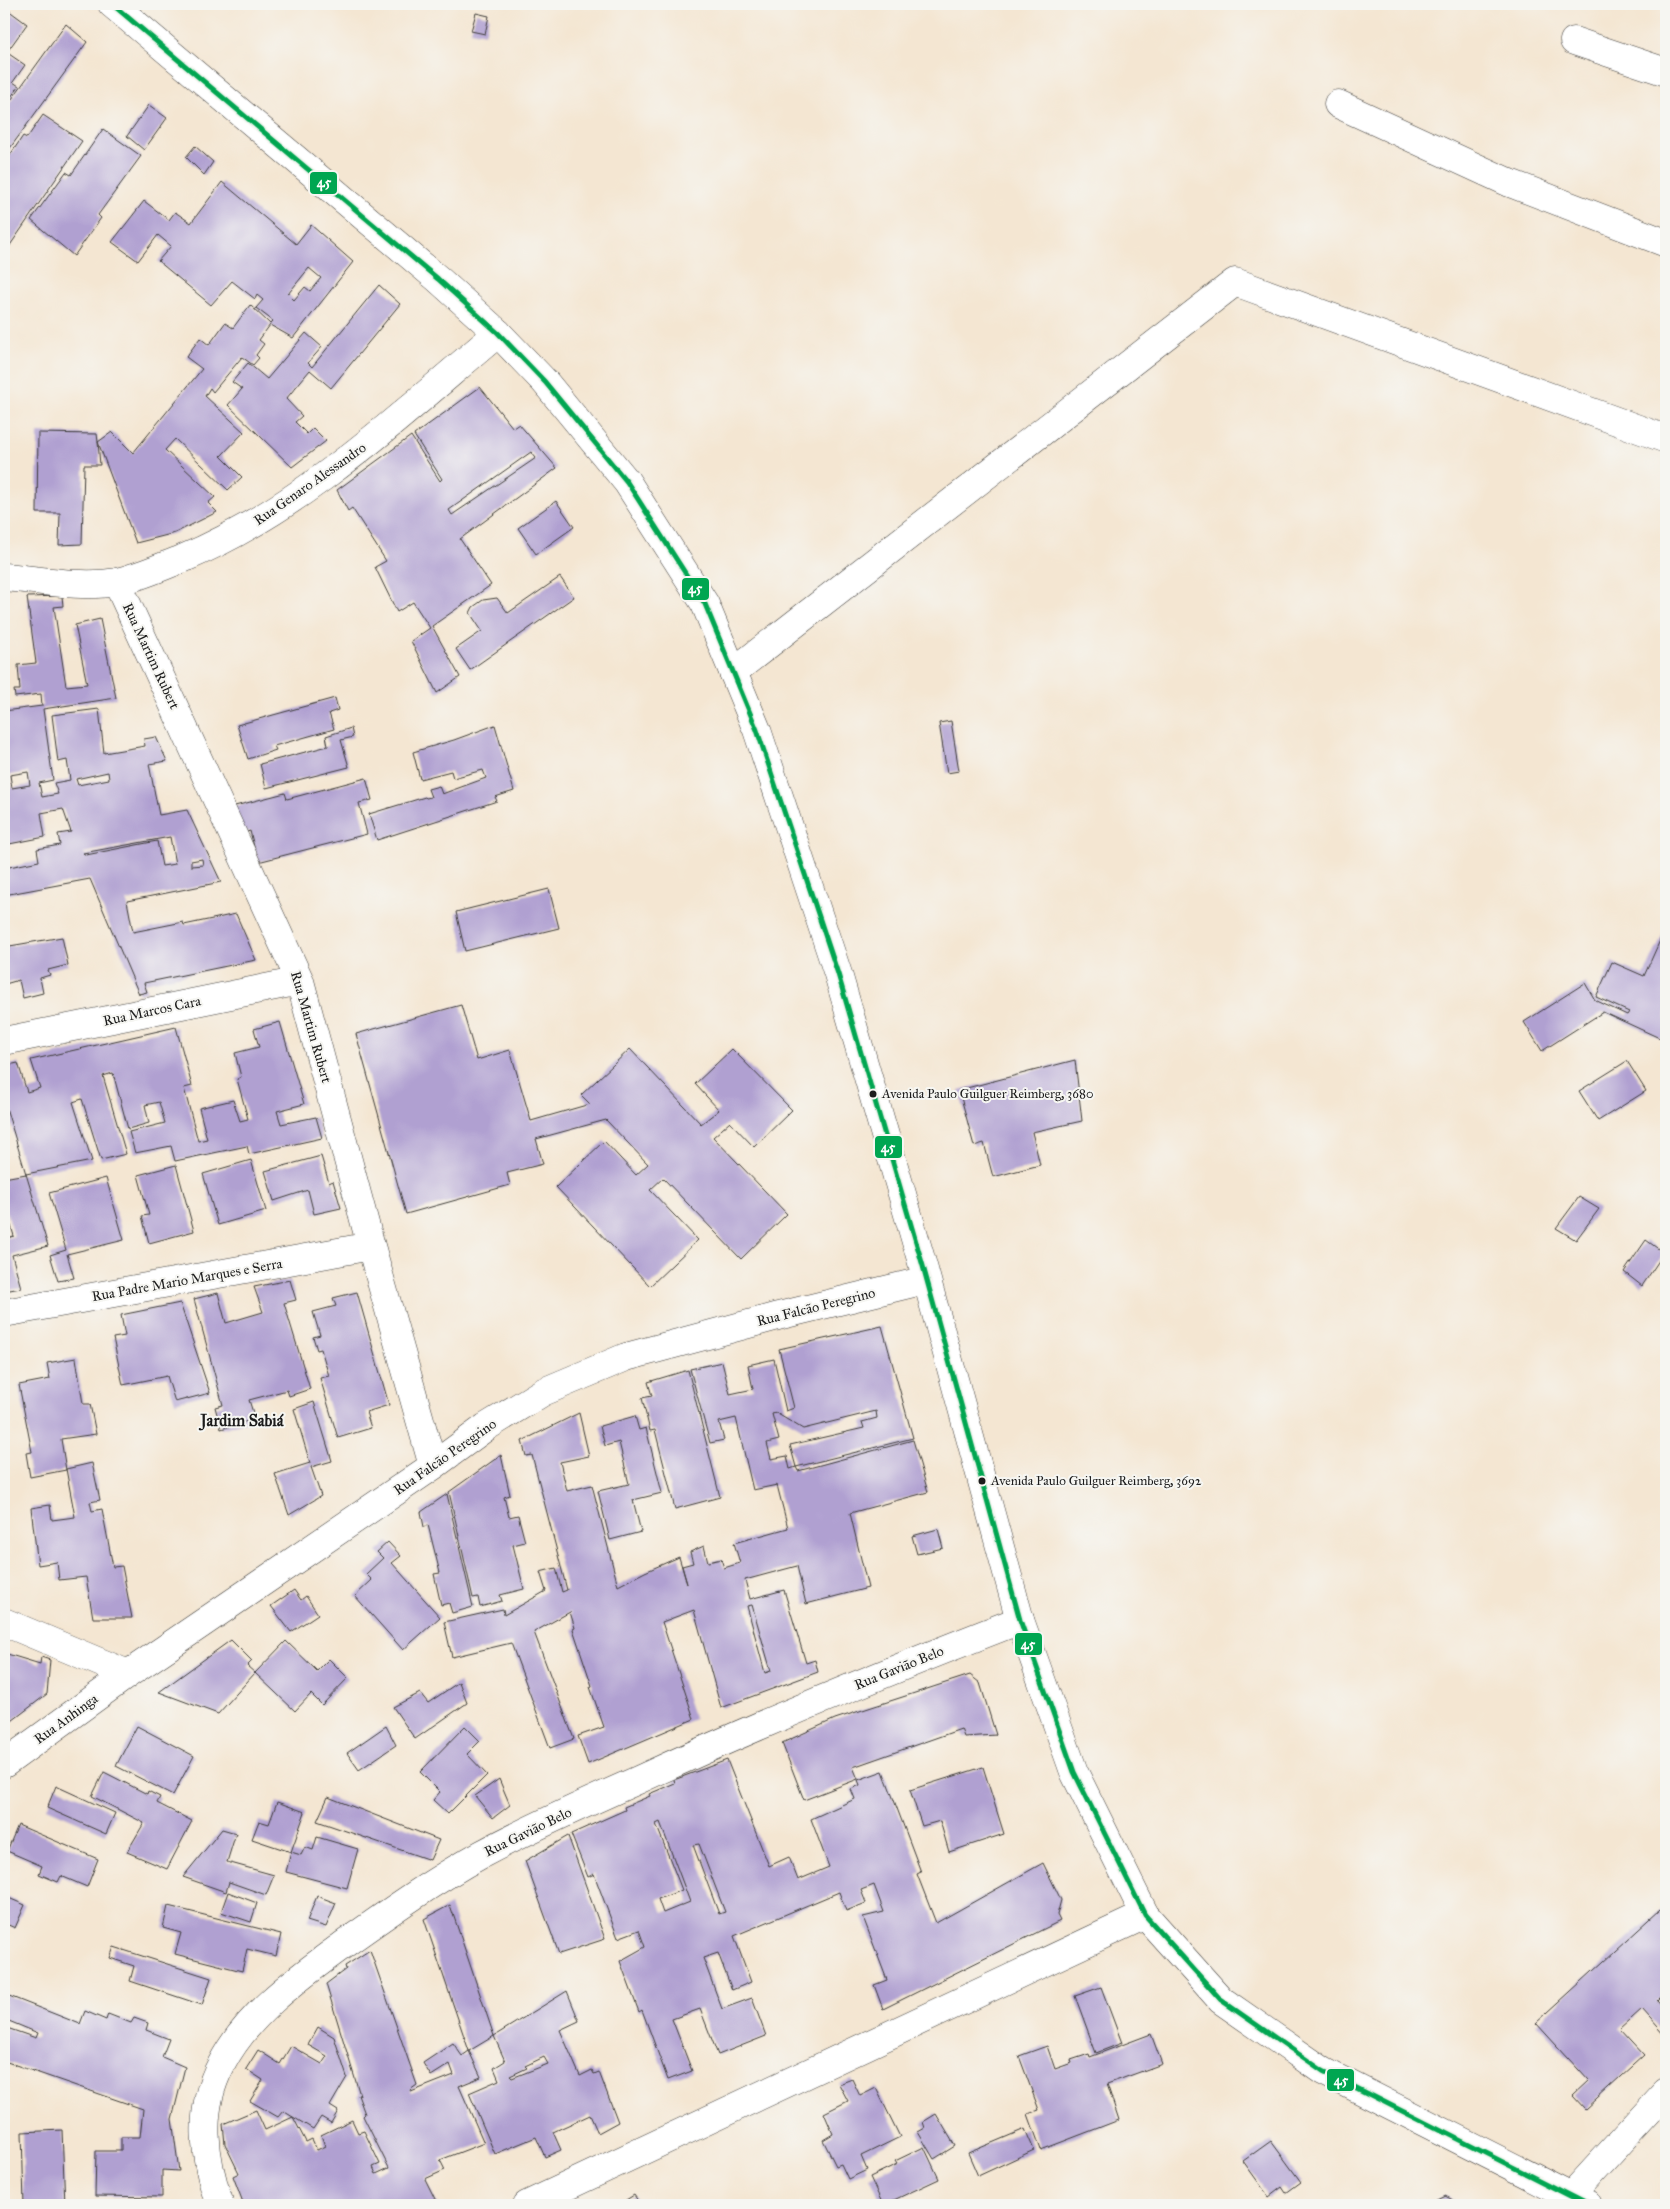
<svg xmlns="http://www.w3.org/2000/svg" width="1670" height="2209" viewBox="0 0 1670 2209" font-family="'IM FELL Great Primer',serif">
	<rect width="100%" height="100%" fill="#f6f6f2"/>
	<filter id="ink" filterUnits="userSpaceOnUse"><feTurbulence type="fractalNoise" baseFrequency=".02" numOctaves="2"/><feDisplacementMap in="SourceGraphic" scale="10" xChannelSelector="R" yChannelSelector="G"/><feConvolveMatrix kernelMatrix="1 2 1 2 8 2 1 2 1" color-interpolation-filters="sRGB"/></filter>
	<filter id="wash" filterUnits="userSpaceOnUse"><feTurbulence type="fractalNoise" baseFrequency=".0096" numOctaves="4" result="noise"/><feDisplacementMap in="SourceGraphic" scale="20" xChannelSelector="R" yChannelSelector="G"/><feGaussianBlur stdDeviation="1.12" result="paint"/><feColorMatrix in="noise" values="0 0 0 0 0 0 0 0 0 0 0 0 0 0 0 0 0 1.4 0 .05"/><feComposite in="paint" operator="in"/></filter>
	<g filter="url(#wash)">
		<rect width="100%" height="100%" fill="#f4e6d2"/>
		<g id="blocks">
			<path fill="#b0a0d1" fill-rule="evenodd" d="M4 7 27 24 4 56Z
				M476 13 489 16 485 34 471 31Z
				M66 24 87 42 5 155 4 110Z
				M9 54 25 65 13 82 19 86 8 101 4 98V61Z
				M149 105 167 118 144 150 127 136Z
				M43 115 82 141 4 254V164L23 136 27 138Z
				M103 129 141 156 98 215 101 218 74 256 31 220 66 172 71 175Z
				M195 146 213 162 204 175 186 157Z
				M222 182 296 244 311 225 353 262 293 338 270 325 259 340 264 344 256 355 259 358 253 365 242 357 213 392 210 388 205 396 244 432 221 456 242 477 228 490 175 439 165 450 215 497 208 503 217 512 175 533 136 543 98 442 100 465H84L82 544 59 545 60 513H37L38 433 97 434 98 442 112 432 133 453 202 369 186 357 200 338 209 345 225 323 233 328 250 305 270 324 273 321 256 308 263 300 257 295 255 299 232 281 211 305 158 261 171 246 158 235 138 261 112 242 144 201 169 220 175 212 191 223ZM309 268 321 278 310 291 305 287 294 300 288 294Z
				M379 285 400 304 331 388 310 370 286 399 302 416 295 422 307 434 313 428 326 441 292 467 228 405 242 389 232 382 248 363 267 379 306 333 322 347 308 363 312 367Z
				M480 387 513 428 519 424 557 468 460 539 491 585 432 626 460 677 437 693 411 641 430 628 413 602 397 612 375 567 386 561 352 508 348 511 337 490 411 436 440 481 442 479 414 435ZM531 452 536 458 452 515 449 510Z
				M556 501 574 527 536 554 518 528Z
				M560 577 574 597 470 670 456 649 482 631 470 613 473 607 483 600 497 598 508 613Z
				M62 596 63 606 54 607 66 686 87 684 75 625 100 619 116 698 43 709 53 780 39 783 42 797 58 794 54 783 70 780 67 760 58 762 52 715 99 709 104 753 145 746 144 739 156 737 167 761 149 764 159 815 187 810 221 882 127 901 133 932 183 922 184 925 236 914 256 960 144 983 147 992 139 994 90 879 4 895V868L39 861 37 849 60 845 58 834 71 832 63 809 41 813 45 837 4 845V711L42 706 41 694 15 697 14 690H20L18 665 36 663 27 597ZM28 772 30 785 12 788 10 775ZM108 772 109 779 78 785 76 779ZM170 837 175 864 162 866 157 841 86 855 83 853ZM202 859 203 865 191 866V861Z
				M335 698 338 710 329 713 334 729 274 746 276 750 248 759 237 725Z
				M951 721 959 771 947 773 939 723Z
				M495 725 514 791 495 797 497 801 377 840 369 814 425 797 426 798 431 797 428 789 439 786 442 794 486 778 483 770 453 778 451 771 420 779 413 752 454 740Z
				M351 728 353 737 341 740 349 767 266 788 260 764 328 746 326 736Z
				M366 778 372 800 359 803 367 834 258 862 250 831 241 834 231 807 285 793 287 799Z
				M549 889 559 928 465 951 456 912Z
				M1666 927V1041L1603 1012 1542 1051 1524 1022 1585 983 1595 1000 1627 1015 1629 1012 1596 997 1612 962 1644 976Z
				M62 937 68 965 48 970 50 975 40 978 43 993 23 998 19 980 5 984 4 947Z
				M461 1005 477 1060 510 1050 531 1121 590 1104 581 1095 630 1049 701 1124 719 1110 695 1084 732 1049 792 1110 754 1147 730 1122 713 1137 787 1214 741 1259 663 1178 650 1190 698 1240 650 1286 556 1187 604 1141 636 1175 648 1164 606 1120 536 1139 543 1164 507 1173 510 1185 406 1214 356 1034Z
				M280 1022 304 1104 277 1111 281 1124 316 1117 322 1138 249 1154 247 1146 175 1161 171 1146 135 1153 129 1132 165 1123 159 1102 145 1105 149 1123 128 1129 113 1073 103 1076 126 1154 101 1160 82 1099 73 1102 92 1161 26 1174 4 1101V1066L18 1063 27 1092 40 1088 31 1060 176 1027 192 1086 184 1088 198 1141 207 1139 199 1108 233 1100 240 1121 248 1119 237 1079 241 1077 235 1053 259 1047 254 1029Z
				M1075 1060 1082 1121 1032 1132 1040 1165 993 1177 984 1143 974 1146 959 1090Z
				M1627 1061 1646 1091 1598 1121 1579 1091Z
				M321 1156 329 1183 333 1181 341 1208 314 1214 308 1190 274 1201 265 1171Z
				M251 1160 266 1211 218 1225 203 1174Z
				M176 1165 194 1231 149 1243 142 1216 149 1215 138 1175Z
				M26 1174 48 1246 12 1255 21 1288 4 1291V1228L7 1238 14 1236 4 1203V1178Z
				M106 1178 124 1240 67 1254 74 1278 58 1281 50 1255 66 1250 49 1193Z
				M1579 1197 1599 1209 1576 1240 1556 1228Z
				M1646 1240 1664 1253 1642 1286 1624 1272Z
				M290 1280 296 1300 284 1303 310 1389 289 1396 287 1390 249 1400 255 1419 221 1429 215 1407 223 1405 194 1299 218 1293 226 1323 263 1312 254 1287Z
				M357 1292 389 1405 366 1412 371 1428 338 1438 320 1378 329 1376 321 1349 317 1350 313 1337 320 1335 313 1312 336 1306 333 1298Z
				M180 1303 210 1393 175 1402 167 1376 123 1385 113 1338 125 1336 121 1315Z
				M882 1326 913 1438 796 1467 790 1445 864 1428 862 1422 877 1418 876 1411 803 1429 776 1413 772 1414 779 1440 767 1443 771 1459 787 1456 790 1469 796 1467 798 1471 913 1440 928 1492 850 1513 868 1588 806 1604 797 1566 745 1580 750 1599 784 1590 806 1663 815 1660 818 1672 721 1708 694 1610 662 1622 694 1719 588 1764 578 1736 604 1727 590 1687 592 1686 573 1629 575 1628 570 1612 534 1632 574 1739 550 1748 511 1643 452 1657 444 1622 503 1609 504 1615 546 1591 540 1572 556 1568 562 1592 567 1590 532 1455 526 1456 522 1441 579 1413 589 1456 560 1462 567 1491 592 1485 618 1586 645 1572 679 1557 687 1584 682 1566 693 1563 690 1552 704 1546 708 1562 721 1559 724 1568 740 1563 734 1543 788 1528 777 1485 753 1490 736 1418 719 1422 724 1440 710 1443 690 1369 722 1362 730 1394 753 1389 748 1365 774 1359 786 1411 794 1408 779 1349ZM752 1605 771 1671 765 1673 747 1606Z
				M76 1358 83 1404H90L96 1434 61 1439 66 1470 30 1477 26 1453 32 1452 19 1385 50 1379 47 1363Z
				M688 1370 720 1497 675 1509 655 1430 650 1431 642 1398 652 1396 648 1382Z
				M314 1402 332 1461 311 1467 321 1496 289 1515 275 1474 310 1463 294 1409Z
				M635 1416 639 1430 646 1428 662 1493 633 1500 641 1532 610 1540 598 1491 629 1484 619 1442 605 1446 600 1426Z
				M501 1455 510 1495 504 1497 509 1517 518 1515 525 1542 513 1545 524 1589 500 1595 502 1601 480 1607 478 1597 473 1598 449 1492Z
				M92 1463 100 1500 90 1502 92 1511 102 1509 113 1567 122 1566 132 1618H93L86 1577 59 1580 57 1562 38 1565 31 1508 50 1505 52 1520 75 1517 66 1469Z
				M447 1494 473 1607 452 1613 449 1603 441 1605 434 1574 440 1573 428 1525 424 1527 421 1512Z
				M938 1529 943 1548 917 1554 912 1536Z
				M388 1542 401 1556 392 1563 440 1617 403 1650 355 1596 372 1580 366 1574 383 1558 377 1552Z
				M294 1590 301 1600 306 1596 318 1614 291 1632 271 1606Z
				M231 1640 252 1661 247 1666 255 1673 286 1641 317 1671 329 1659 348 1678 322 1705 311 1694 295 1711 255 1673 218 1714 159 1692Z
				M4 1653 40 1664 41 1657 50 1660 47 1694 4 1727Z
				M970 1675 980 1683 996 1735 964 1737 961 1729 853 1767 858 1779 804 1800 782 1743 835 1719Z
				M459 1682 467 1703 415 1739 393 1707 420 1693 428 1703Z
				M137 1726 194 1756 173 1795 116 1766Z
				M386 1726 396 1745 359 1770 347 1753Z
				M465 1726 480 1741 467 1754 487 1775 448 1814 433 1800 440 1792 420 1772Z
				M727 1760 769 1866 789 1857 798 1880 829 1867 811 1819 855 1799 851 1789 860 1785 858 1780 883 1771 921 1872 917 1874 936 1923 1043 1863 1061 1900 1057 1915 1060 1921 883 2009 874 1985 887 1980 863 1917 884 1912 874 1885 861 1890 866 1903 846 1911 839 1892 734 1936 751 1982 732 1990 718 1953 703 1958 722 2009 752 1998 766 2036 718 2055 700 2009 672 2019 692 2071 668 2080 642 2010 639 2012 620 1961 645 1947 639 1930 618 1938 594 1874 588 1877 571 1834 625 1810 624 1807 650 1796 649 1794 675 1783 674 1780ZM660 1822 690 1902 663 1913 658 1899 682 1890 656 1824ZM699 1844 725 1912 719 1914 693 1845Z
				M983 1767 1004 1834 949 1852 940 1821 922 1826 910 1790Z
				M104 1772 147 1794 148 1791 160 1797 157 1803 192 1821 167 1869 127 1852 144 1823 92 1796Z
				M499 1779 510 1805 493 1818 475 1796Z
				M56 1786 115 1813 106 1834 47 1808Z
				M328 1797 439 1840 430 1860 317 1821Z
				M277 1802 305 1812 291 1852 301 1855 305 1847 313 1850 317 1837 358 1849 347 1888 286 1872 291 1852 252 1839 259 1821 269 1824Z
				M18 1825 98 1859 87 1887 61 1876 58 1882 39 1874 42 1866 7 1851Z
				M222 1829 236 1833 227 1862 274 1875 266 1895 229 1882 226 1892 183 1877Z
				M568 1836 605 1939 559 1954 525 1861Z
				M228 1892 257 1903 251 1922 221 1912Z
				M4 1896 25 1905 15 1928 4 1923Z
				M317 1896 336 1903 326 1927 307 1921Z
				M450 1905 494 2036 469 2051 481 2077 459 2086 484 2143 440 2160 445 2170 425 2179 438 2205H375L373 2202 367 2205H244L233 2176 239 2173 225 2144 223 2124 256 2110 265 2130 293 2117 306 2142 312 2139 317 2150 325 2146 321 2135 352 2120 358 2133 364 2131 380 2164 373 2167 376 2174 389 2168 363 2116 365 2114 358 2095H360L326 1984 346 1969 345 1966 370 1950 417 2085 410 2090 411 2092 454 2075 450 2064 431 2076 423 2063 453 2043 462 2056 469 2051 424 1919Z
				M168 1906 281 1934 276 1956 247 1949 242 1971 175 1954 181 1933 163 1928Z
				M1660 1910 1666 1917V1990L1656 2000 1666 2011V2036L1642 2009 1620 2029 1644 2055 1585 2109 1573 2096 1589 2081 1536 2023Z
				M114 1947 211 1978 202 2005 130 1981 134 1966 110 1958Z
				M1101 1987 1122 2043 1096 2053 1075 1996Z
				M567 1991 579 2021 560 2030 580 2076 592 2070 594 2074 599 2072 618 2122 598 2133 590 2115 553 2132 561 2150 545 2157 536 2137 495 2154 469 2093 499 2080 494 2068 505 2061 494 2036ZM544 2057 548 2064 512 2078 510 2076 527 2068 525 2066Z
				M4 1994 80 2024 85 2011 106 2020 108 2014 131 2023 134 2018 148 2023 146 2030 169 2039 162 2057 185 2067 172 2119 179 2171 162 2170V2197L95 2196 96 2151H121V2137H140L143 2109 4 2061V2027L36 2038 38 2033 4 2019Z
				M318 2027 334 2037 347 2077 330 2106 338 2111 331 2123 321 2117 313 2129 283 2111 278 2117 250 2101 263 2080 246 2069 258 2050 280 2064 291 2046 322 2064 327 2056 308 2045Z
				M1151 2034 1162 2064 1107 2084 1119 2120 1041 2150 1028 2114 1039 2110 1019 2056 1047 2046 1055 2069 1072 2063 1071 2060 1089 2054 1090 2057Z
				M852 2079 860 2096 876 2088 900 2137 861 2156 867 2170 848 2179 841 2164 836 2166 823 2140 833 2134 824 2113 848 2101 839 2084Z
				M936 2114 955 2146 934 2159 918 2132 925 2128 923 2122Z
				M1025 2129 1034 2150 978 2176 968 2153Z
				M62 2130 65 2205H24L22 2132Z
				M1271 2141 1301 2182 1286 2193 1282 2187 1269 2197 1243 2161Z
				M924 2147 939 2179 883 2205 870 2177 897 2164 895 2161Z
				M634 2195 641 2205H618Z
				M1445 2196 1463 2205H1426Z"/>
		</g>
	</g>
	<g filter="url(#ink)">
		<use href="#blocks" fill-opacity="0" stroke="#3c3a37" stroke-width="1"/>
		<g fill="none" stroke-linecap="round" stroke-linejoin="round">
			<g stroke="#3c3a37" stroke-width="29">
				<path id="minor" d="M1574 41 1666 72
					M1338 104 1510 183 1666 243
					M4 577C40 580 82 588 117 582 139 577 161 567 182 559 302 509 399 416 498 333
					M117 582 300 981 371 1246 433 1466
					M733 672 1235 282 1666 439
					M4 1041 300 981
					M4 1313 371 1246
					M4 1622 128 1674
					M4 1764 128 1674 433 1466 486 1427 543 1392 626 1357 778 1316 926 1280
					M220 2205C204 2159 197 2110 221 2065 247 2014 298 1978 343 1945 388 1913 433 1881 482 1854 532 1827 586 1803 638 1780 763 1722 891 1670 1020 1620
					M527 2205 1145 1915"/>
			</g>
			<g stroke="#3c3a37" stroke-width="29">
				<path id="major" d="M112 4 438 279 498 333 545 382 627 482 705 604 757 730 838 974 923 1266 1020 1620 1074 1772 1145 1915 1221 2000 1323 2071 1588 2205
					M1571 2196 1666 2092"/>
			</g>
			<use href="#minor" stroke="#fff" stroke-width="28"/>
			<use href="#major" stroke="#fff" stroke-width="28"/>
			<g stroke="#f6f6f2" stroke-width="9">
				<path id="bus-1" d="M112 4 438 279 498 333 545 382 627 482 705 604 757 730 838 974 923 1266 1020 1620 1074 1772 1145 1915 1221 2000 1323 2071 1588 2205"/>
			</g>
			<use href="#bus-1" stroke="#00a651" stroke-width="5"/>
		</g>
	</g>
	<g fill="#1c1c1c" stroke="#f6f6f2" stroke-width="2">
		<circle cx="873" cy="1094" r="4.5"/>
		<circle cx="982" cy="1481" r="4.5"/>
	</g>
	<g text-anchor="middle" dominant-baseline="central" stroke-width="4" stroke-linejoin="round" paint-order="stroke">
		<g font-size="13" fill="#1c1c1c" stroke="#f6f6f2" text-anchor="start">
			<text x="882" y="1094">Avenida Paulo Guilguer Reimberg, 3680</text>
			<text x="991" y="1481">Avenida Paulo Guilguer Reimberg, 3692</text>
		</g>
		<g font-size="14" fill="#1c1c1c" stroke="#f6f6f2">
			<text transform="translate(310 484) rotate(-35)">Rua Genaro Alessandro</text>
			<text transform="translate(151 656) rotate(65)">Rua Martim Rubert</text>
			<text transform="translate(152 1011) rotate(-12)">Rua Marcos Cara</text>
			<text transform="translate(311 1027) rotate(74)">Rua Martim Rubert</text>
			<text transform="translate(187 1280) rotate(-10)">Rua Padre Mario Marques e Serra</text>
			<text transform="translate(816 1307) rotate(-14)">Rua Falcão Peregrino</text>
			<text transform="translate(445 1457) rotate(-35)">Rua Falcão Peregrino</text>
			<text transform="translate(899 1668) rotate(-22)">Rua Gavião Belo</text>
			<text transform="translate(66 1719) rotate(-36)">Rua Anhinga</text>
			<text transform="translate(528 1832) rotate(-26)">Rua Gavião Belo</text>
		</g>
		<g font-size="16" font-weight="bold" fill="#1c1c1c" stroke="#f6f6f2">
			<text x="242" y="1420">Jardim Sabiá</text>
		</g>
	</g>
	<g stroke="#f6f6f2" stroke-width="2">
		<rect x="309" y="171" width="29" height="24" rx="5" fill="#00a651"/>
		<rect x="681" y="577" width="29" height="24" rx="5" fill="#00a651"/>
		<rect x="874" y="1135" width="29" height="24" rx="5" fill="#00a651"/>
		<rect x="1014" y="1632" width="29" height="24" rx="5" fill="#00a651"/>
		<rect x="1326" y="2068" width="29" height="24" rx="5" fill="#00a651"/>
	</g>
	<g font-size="14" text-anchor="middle" font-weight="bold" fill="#fff">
		<text x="324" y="187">45</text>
		<text x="695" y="593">45</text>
		<text x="888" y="1152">45</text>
		<text x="1028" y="1649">45</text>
		<text x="1341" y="2085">45</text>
	</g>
	<rect width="1670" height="2209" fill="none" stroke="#f6f6f2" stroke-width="20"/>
</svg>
